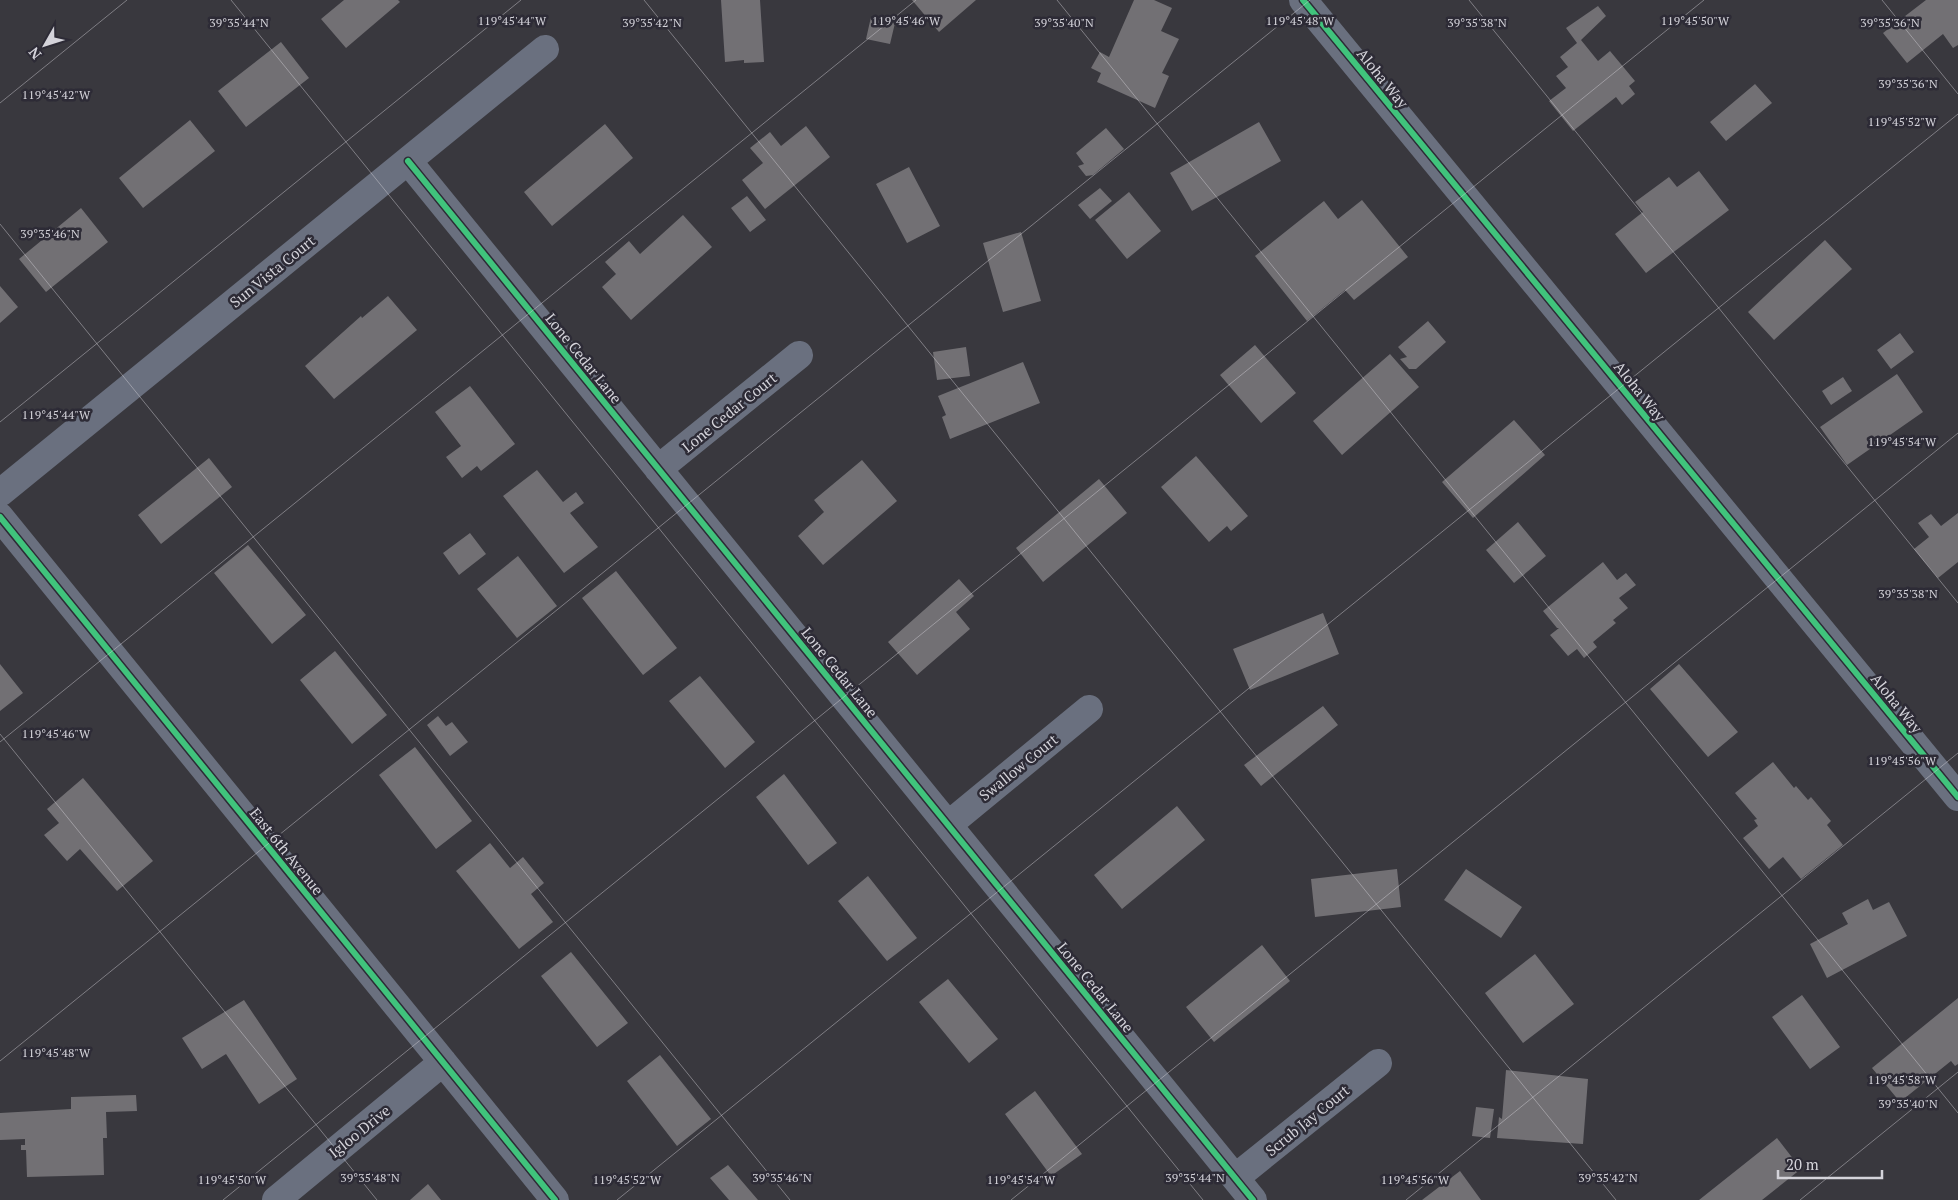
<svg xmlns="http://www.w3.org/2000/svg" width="1958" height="1200" viewBox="0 0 1958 1200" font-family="'PT Serif',serif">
	<rect width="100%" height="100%" fill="#39383e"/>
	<path fill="#727074" d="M344 0H398L400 2 346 48 321 19Z
		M721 0H760L764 62 744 63V60L725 62Z
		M912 0H976L939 32Z
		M1134 0H1154L1172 8 1161 31 1179 39 1162 73 1169 76 1155 108 1097 82 1101 73 1091 68 1100 52 1109 57Z
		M1926 0H1958V45L1953 48 1943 34 1907 63 1883 33Z
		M1598 6 1606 16 1581 40 1598 61 1610 51 1635 81 1629 86 1635 94 1622 105 1616 97 1573 131 1549 101 1566 88 1556 76 1568 67 1560 57 1577 43 1566 28Z
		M871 17 895 23 890 44 866 39Z
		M281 42 309 78 246 127 218 91Z
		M1755 84 1772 103 1726 141 1710 122Z
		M190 120 215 151 143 208 119 178Z
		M1259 122 1281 161 1192 211 1170 173Z
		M605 124 633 158 552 226 524 192Z
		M806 126 830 157 765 209 742 180 763 163 750 148 770 132 781 146Z
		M1106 128 1124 149 1093 175 1086 176 1078 166 1084 164 1076 153Z
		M909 167 940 226 907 243 876 184Z
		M1699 171 1729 210 1646 273 1615 234 1643 212 1635 202 1669 177 1677 187Z
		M1100 188 1112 201 1090 219 1078 205Z
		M1129 192 1161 231 1127 259 1095 220Z
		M747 196 766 220 750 232 731 208Z
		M1362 200 1408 257 1354 300 1345 290 1307 321 1255 256 1324 201 1338 219Z
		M81 208 108 242 46 292 19 259Z
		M683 215 712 247 631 320 602 287 616 274 605 262 629 241 640 254Z
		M1021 232 1041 301 1003 312 983 243Z
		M1825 240 1852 269 1774 340 1748 312Z
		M0 286 18 307 0 323Z
		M388 296 417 330 334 399 305 366 361 316 362 318Z
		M1428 321 1446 342 1416 369H1409L1400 359 1407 357 1398 347Z
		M1900 333 1914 352 1891 369 1877 350Z
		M1255 345 1296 393 1261 423 1220 375Z
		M966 347 970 376 937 380 933 352Z
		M1390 354 1419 387 1342 455 1313 421Z
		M1023 362 1040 403 950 439 942 417 946 415 938 396Z
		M1897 374 1923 412 1847 465 1820 427Z
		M1843 377 1852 391 1831 405 1822 391Z
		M470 386 515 444 481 471 477 466 462 478 446 457 461 446 435 412Z
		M1514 420 1545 455 1473 518 1442 482Z
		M1196 456 1248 516 1231 531 1227 526 1209 542 1161 487Z
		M209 458 232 487 161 544 138 515Z
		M862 460 897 501 823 565 798 536 824 512 814 500Z
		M537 470 563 502 576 492 584 503 570 513 598 547 564 573 503 496Z
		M1099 479 1127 513 1043 582 1016 548Z
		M1958 513V562L1938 578 1914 549 1929 537 1918 523 1931 514 1941 526Z
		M1518 522 1546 556 1514 583 1486 550Z
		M470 533 486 554 459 575 443 553Z
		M248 545 306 615 272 644 214 573Z
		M518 556 557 606 517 638 477 589Z
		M1603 562 1617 580 1626 573 1636 585 1619 598 1628 608 1613 620 1616 623 1593 642 1597 647 1584 658 1577 649 1568 656 1550 635 1559 628H1557L1543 611Z
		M616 571 677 648 643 675 582 598Z
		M959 579 974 596 956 612 970 629 917 675 888 642Z
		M1323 613 1339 654 1250 690 1233 649Z
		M335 651 387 715 352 744 300 680Z
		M0 664 23 693 0 711Z
		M1679 664 1738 732 1708 757 1650 689Z
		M700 676 755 742 725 768 669 701Z
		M1323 706 1338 725 1261 786 1244 765Z
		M438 716 446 726 452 722 468 742 450 756 427 725Z
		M415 747 472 821 436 849 379 775Z
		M1773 762 1794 788 1796 786 1808 800 1811 797 1831 821 1827 825 1843 845 1801 879 1783 857 1769 869 1743 838 1758 826 1754 820 1757 819 1735 793Z
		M784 774 837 843 808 865 756 797Z
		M83 778 153 861 117 891 80 849 67 861 44 835 59 823 47 809Z
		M1177 806 1205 840 1122 909 1094 875Z
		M490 843 510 868 523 857 544 883 531 894 553 922 519 949 456 871Z
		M1397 869 1401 907 1315 917 1311 879Z
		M1466 869 1522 907 1501 938 1444 900Z
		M868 876 917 938 887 961 838 901Z
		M1868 899 1873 910 1889 902 1907 936 1827 978 1810 944 1848 924 1842 913Z
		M1262 945 1290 981 1214 1042 1186 1007Z
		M571 952 628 1023 597 1047 541 976Z
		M1535 954 1574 1004 1523 1043 1485 993Z
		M948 979 998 1039 969 1063 919 1002Z
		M1802 995 1840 1047 1810 1069 1772 1017Z
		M1958 998V1064L1955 1066 1951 1061 1900 1102 1872 1068Z
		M244 1000 297 1079 259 1104 226 1054 202 1069 182 1038Z
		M660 1055 711 1119 677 1146 627 1081Z
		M1506 1070 1588 1079 1583 1144 1497 1138 1499 1117 1502 1119Z
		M1035 1091 1082 1154 1051 1176 1005 1114Z
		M136 1095 137 1111 106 1112 107 1138H103L104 1175 27 1177 26 1150H21V1145H25V1139L0 1140V1113L71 1109V1097Z
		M1476 1107 1494 1109 1490 1138 1472 1136Z
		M1777 1138 1801 1169 1762 1200H1699Z
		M728 1165 758 1200H729L710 1178Z
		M1460 1171 1481 1200H1422Z
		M428 1184 441 1200H410Z"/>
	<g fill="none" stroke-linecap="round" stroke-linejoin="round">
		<path stroke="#6a707f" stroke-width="28" d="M1303 0 1958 797
			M408 161 1253 1200
			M658 469 799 355
			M0 493 545 49
			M0 517 555 1200
			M948 825 1089 709
			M1235 1178 1378 1063
			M276 1200 443 1062"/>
		<g stroke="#2d2b36" stroke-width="9">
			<path id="cycleway" d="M1303 0 1958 797
				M408 161 1253 1200
				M0 517 555 1200"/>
		</g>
		<use href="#cycleway" stroke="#40c37c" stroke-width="6"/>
	</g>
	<path fill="none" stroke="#d4d3da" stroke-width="1" stroke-opacity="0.45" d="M231 0 1203 1200M644 0 1616 1200M1057 0 1958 1113M1469 0 1958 603M1882 0 1958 94M0 103 127 0M0 224 790 1200M0 422 521 0M0 734 377 1200M0 742 916 0M0 1061 1310 0M223 1200 1704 0M617 1200 1958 114M1011 1200 1958 433M1406 1200 1958 753M1800 1200 1958 1072"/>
	<g text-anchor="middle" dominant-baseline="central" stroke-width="5" stroke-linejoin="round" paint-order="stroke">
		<g font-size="15" fill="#d4d3da" stroke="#2d2b36">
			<text transform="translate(1383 78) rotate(51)">Aloha Way</text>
			<text transform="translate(272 271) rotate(-39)">Sun Vista Court</text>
			<text transform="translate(584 358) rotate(51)">Lone Cedar Lane</text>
			<text transform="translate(1640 391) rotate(51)">Aloha Way</text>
			<text transform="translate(729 412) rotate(-39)">Lone Cedar Court</text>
			<text transform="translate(840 672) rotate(51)">Lone Cedar Lane</text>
			<text transform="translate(1897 703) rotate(51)">Aloha Way</text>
			<text transform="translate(1018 767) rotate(-39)">Swallow Court</text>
			<text transform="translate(287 851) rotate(51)">East 6th Avenue</text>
			<text transform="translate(1096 987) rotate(51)">Lone Cedar Lane</text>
			<text transform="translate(1307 1120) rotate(-39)">Scrub Jay Court</text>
			<text transform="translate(359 1131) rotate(-39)">Igloo Drive</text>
		</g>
	</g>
	<g font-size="12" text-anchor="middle" fill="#d4d3da" stroke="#2d2b36" stroke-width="5" stroke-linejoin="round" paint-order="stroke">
		<text x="512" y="25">119°45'44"W</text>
		<text x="906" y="25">119°45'46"W</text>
		<text x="1300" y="25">119°45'48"W</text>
		<text x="1695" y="25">119°45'50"W</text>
		<text x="1890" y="27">39°35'36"N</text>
		<text x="239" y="27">39°35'44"N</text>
		<text x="652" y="27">39°35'42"N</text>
		<text x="1064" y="27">39°35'40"N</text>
		<text x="1477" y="27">39°35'38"N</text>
		<text x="1908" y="88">39°35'36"N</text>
		<text x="56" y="99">119°45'42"W</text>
		<text x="1902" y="126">119°45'52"W</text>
		<text x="50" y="238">39°35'46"N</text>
		<text x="56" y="419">119°45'44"W</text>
		<text x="1902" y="446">119°45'54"W</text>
		<text x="1908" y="598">39°35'38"N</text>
		<text x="56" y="738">119°45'46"W</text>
		<text x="1902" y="765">119°45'56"W</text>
		<text x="56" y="1057">119°45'48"W</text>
		<text x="1902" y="1084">119°45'58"W</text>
		<text x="1908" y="1108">39°35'40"N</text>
		<text x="370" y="1182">39°35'48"N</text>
		<text x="782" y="1182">39°35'46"N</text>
		<text x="1195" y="1182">39°35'44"N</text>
		<text x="1608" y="1182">39°35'42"N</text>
		<text x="232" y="1184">119°45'50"W</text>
		<text x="627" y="1184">119°45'52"W</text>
		<text x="1021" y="1184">119°45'54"W</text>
		<text x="1415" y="1184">119°45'56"W</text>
	</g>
	<g transform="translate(45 45) rotate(231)" stroke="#2d2b36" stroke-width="4" paint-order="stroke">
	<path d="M0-4L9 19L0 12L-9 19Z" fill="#d4d3da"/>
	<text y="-8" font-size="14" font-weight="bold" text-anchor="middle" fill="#d4d3da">N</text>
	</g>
	<path d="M1778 1170v8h104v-8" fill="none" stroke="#d4d3da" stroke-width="2.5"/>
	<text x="1786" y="1170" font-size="15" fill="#d4d3da" stroke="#2d2b36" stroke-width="4" paint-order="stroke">20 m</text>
</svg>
